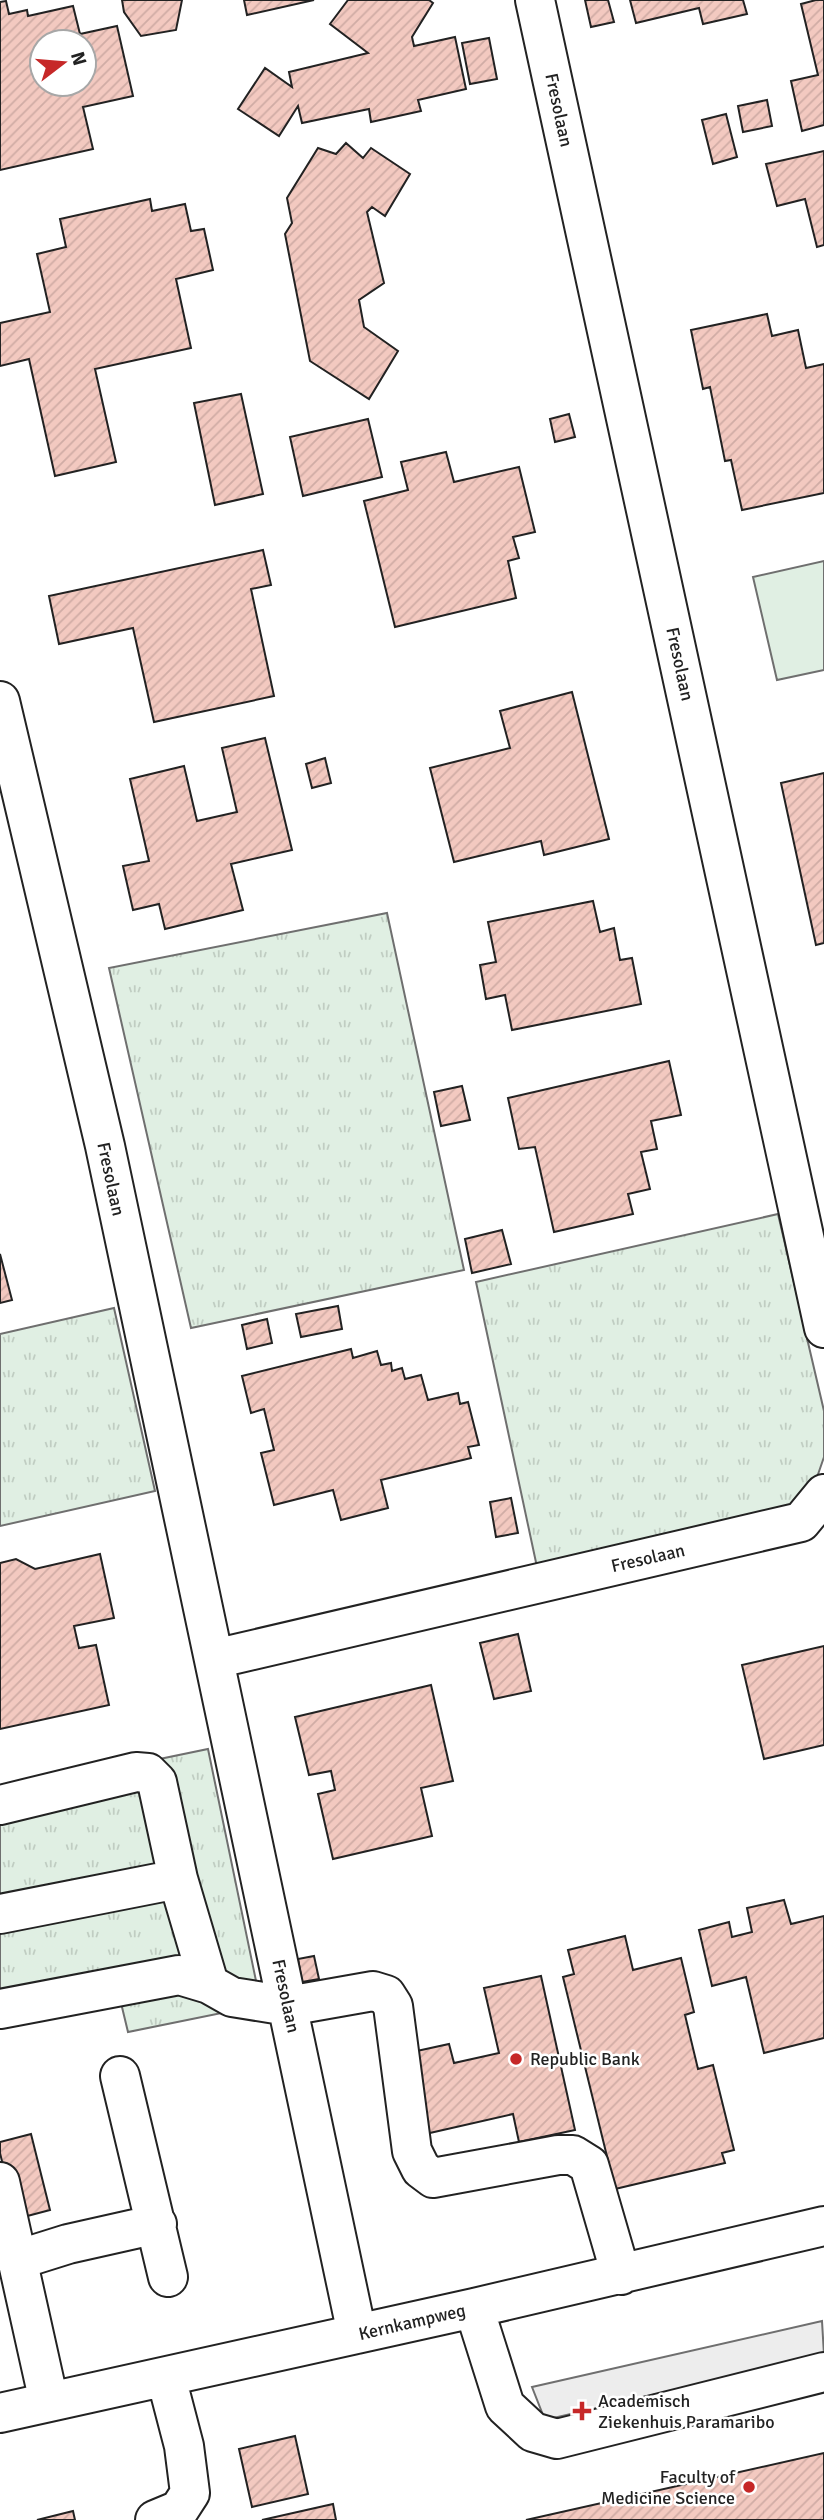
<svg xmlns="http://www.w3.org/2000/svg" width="824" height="2520" viewBox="0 0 824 2520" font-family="Signika,sans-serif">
	<defs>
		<pattern id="grass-tufts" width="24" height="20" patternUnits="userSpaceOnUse" patternTransform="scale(1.75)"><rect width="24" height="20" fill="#e0efe3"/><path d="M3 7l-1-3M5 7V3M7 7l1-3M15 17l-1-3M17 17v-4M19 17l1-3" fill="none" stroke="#c0cdc2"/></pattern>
		<pattern id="building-hatch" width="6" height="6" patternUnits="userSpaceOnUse" patternTransform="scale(1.75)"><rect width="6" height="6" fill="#f3c9c0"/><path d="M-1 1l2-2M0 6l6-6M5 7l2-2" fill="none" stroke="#d0aca5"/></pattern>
	</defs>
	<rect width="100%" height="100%" fill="#fff"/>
	<path fill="url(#grass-tufts)" stroke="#6f6f6f" stroke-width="2" d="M387 913 464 1270 191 1328 109 968Z
		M778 1214 824 1411V1457L815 1483 790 1509 537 1567 476 1282Z
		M114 1308 155 1491 0 1526V1334Z
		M208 1749 261 2005 128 2032 115 1978 0 2000V1792Z"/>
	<path fill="#e0efe3" stroke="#6f6f6f" stroke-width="2" d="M824 561V670L777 680 753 577Z"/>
	<path fill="#ededed" stroke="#6f6f6f" stroke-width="2" d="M822 2321 824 2355 545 2420 532 2387Z"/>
	<path fill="url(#building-hatch)" stroke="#222" stroke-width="2" fill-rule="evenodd" d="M122 0H182L176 30 141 36 124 12Z
		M244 0H314L247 15Z
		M348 0H429L433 3 412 37 414 46 455 37 466 89 418 100 421 111 371 122 369 109 302 123 298 106 279 136 238 109 265 68 292 87 289 72 368 53 330 24Z
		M585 0H608L614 22 591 27Z
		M630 0H743L747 14 703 24 699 8 636 23Z
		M816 0H824V125L802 131 791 81 818 75 801 4Z
		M6 1 9 14 27 10 28 16 73 6 80 34 117 26 133 96 83 107 93 149 0 170V2ZM42 42H84V84H42Z
		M489 38 497 79 470 84 462 43Z
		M767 100 772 126 743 132 738 106Z
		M726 114 737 157 713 164 702 120Z
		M346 143 363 158 371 148 410 174 385 216 372 207 367 212 384 283 359 300 364 327 398 351 369 399 310 361 285 234 292 223 287 198 318 148 336 154Z
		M824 151V245L817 247 805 199 777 206 766 164Z
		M150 199 152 211 185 204 191 231 204 229 213 270 176 279 191 348 95 369 116 462 55 476 29 359 0 366V323L50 312 37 254 66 247 60 219Z
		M767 314 772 336 798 330 806 368 824 364V493L742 510 731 460 725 461 710 387 703 389 691 330Z
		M241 394 263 494 215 505 194 403Z
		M569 414 575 437 555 442 550 419Z
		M368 419 382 477 303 496 290 437Z
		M446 452 454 482 519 467 535 532 513 537 519 558 508 561 516 598 395 627 364 501 408 490 401 462Z
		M263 550 271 585 251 589 274 696 154 722 133 628 59 644 49 596Z
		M572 692 609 839 544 855 541 841 454 862 430 768 510 748 500 711Z
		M265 738 292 850 231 864 243 910 165 929 159 904 133 910 123 866 149 861 130 779 184 766 197 821 237 812 222 748Z
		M325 758 331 783 312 788 306 764Z
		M824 773V943L816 945 781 783Z
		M593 901 600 932 614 928 620 960 632 958 641 1004 512 1030 505 995 486 999 480 965 496 962 488 922Z
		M669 1061 681 1115 651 1121 657 1149 641 1152 650 1189 628 1194 633 1214 554 1232 535 1147 519 1149 508 1098Z
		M462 1086 470 1120 441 1126 434 1092Z
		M502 1230 511 1264 472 1273 465 1239Z
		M0 1254 12 1300 0 1303Z
		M338 1306 342 1329 301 1337 296 1314Z
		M267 1319 272 1343 247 1349 242 1325Z
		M351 1349 353 1358 377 1351 381 1365 391 1363 392 1371 402 1368 405 1379 421 1375 428 1400 458 1393 460 1404 468 1402 479 1445 468 1447 471 1458 381 1480 388 1508 341 1520 333 1490 274 1505 261 1453 274 1450 264 1409 251 1413 242 1376Z
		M511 1498 518 1533 496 1537 490 1502Z
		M100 1554 114 1618 74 1626 79 1648 96 1645 109 1705 0 1729V1563L16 1559 35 1569Z
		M518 1634 531 1691 494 1699 480 1643Z
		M824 1646V1745L764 1759 742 1665Z
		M431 1685 453 1781 421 1788 432 1836 333 1859 318 1794 335 1790 331 1771 309 1775 295 1717Z
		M784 1900 791 1924 824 1916V2038L764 2053 746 1977 712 1986 699 1930 729 1922 732 1937 752 1932 747 1908Z
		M625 1936 633 1970 681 1958 694 2012 685 2015 698 2069 713 2065 734 2150 722 2153 725 2163 615 2189 563 1977 574 1974 568 1950Z
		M314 1956 319 1979 302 1982 298 1959Z
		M541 1976 575 2130 519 2142 513 2114 421 2135 403 2054 449 2044 454 2063 499 2053 484 1988Z
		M31 2134 50 2210 16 2219 0 2153V2142Z
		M295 2436 308 2494 252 2507 239 2449Z
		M824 2453V2520H526Z
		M333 2504 336 2520H262Z
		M73 2511 75 2520H37Z"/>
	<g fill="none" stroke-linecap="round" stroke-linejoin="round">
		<g stroke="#222" stroke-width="42">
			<path id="minor" d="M535 0 824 1328
				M0 701 105 1146 357 2334
				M214 1659 801 1522 824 1494
				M0 1805 136 1772 148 1773 157 1782 178 1879 209 1984
				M0 1914 178 1879
				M0 2009 179 1975 209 1984 232 1997 288 2006 373 1991 386 1995 393 2006 412 2151 421 2169 433 2178 558 2155H573L589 2165 621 2275
				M120 2076 168 2277
				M0 2182 49 2402
				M17 2260 68 2244 157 2224
				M474 2308 505 2406 533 2432 557 2439 824 2372
				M0 2413 474 2308 824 2226
				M155 2520 179 2510 190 2493 184 2446 166 2377"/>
		</g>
		<use href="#minor" stroke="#fff" stroke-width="38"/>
	</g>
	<g fill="#c62828" stroke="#fff" stroke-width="2.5">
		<circle cx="516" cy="2059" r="7"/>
		<path d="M578.5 2400.5h7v7h7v7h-7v7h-7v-7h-7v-7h7z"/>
		<circle cx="749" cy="2487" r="7"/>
	</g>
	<g text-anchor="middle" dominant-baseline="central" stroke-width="5" stroke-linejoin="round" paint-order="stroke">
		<g font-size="18" fill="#222" stroke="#fff">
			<text transform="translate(559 110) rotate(78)">Fresolaan</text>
			<text transform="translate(680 664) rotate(78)">Fresolaan</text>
			<text transform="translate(111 1179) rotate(78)">Fresolaan</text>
			<text transform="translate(648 1558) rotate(-13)">Fresolaan</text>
			<text transform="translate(286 1996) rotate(78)">Fresolaan</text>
			<text transform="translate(412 2322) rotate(-13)">Kernkampweg</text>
		</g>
		<g font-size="18" fill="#222" stroke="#fff" text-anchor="start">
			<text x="530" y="2059">Republic Bank</text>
			<text x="598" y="2401">Academisch<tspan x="598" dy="21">Ziekenhuis Paramaribo</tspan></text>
			<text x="735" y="2477" text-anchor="end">Faculty of<tspan x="735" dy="21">Medicine Science</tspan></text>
		</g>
	</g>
	<g transform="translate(63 63) rotate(74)"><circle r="33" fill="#ffffff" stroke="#a7a7a7" stroke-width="2"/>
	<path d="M0-5L12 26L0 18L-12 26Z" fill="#c62828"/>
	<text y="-10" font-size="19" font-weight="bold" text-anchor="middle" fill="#222222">N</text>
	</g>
</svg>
